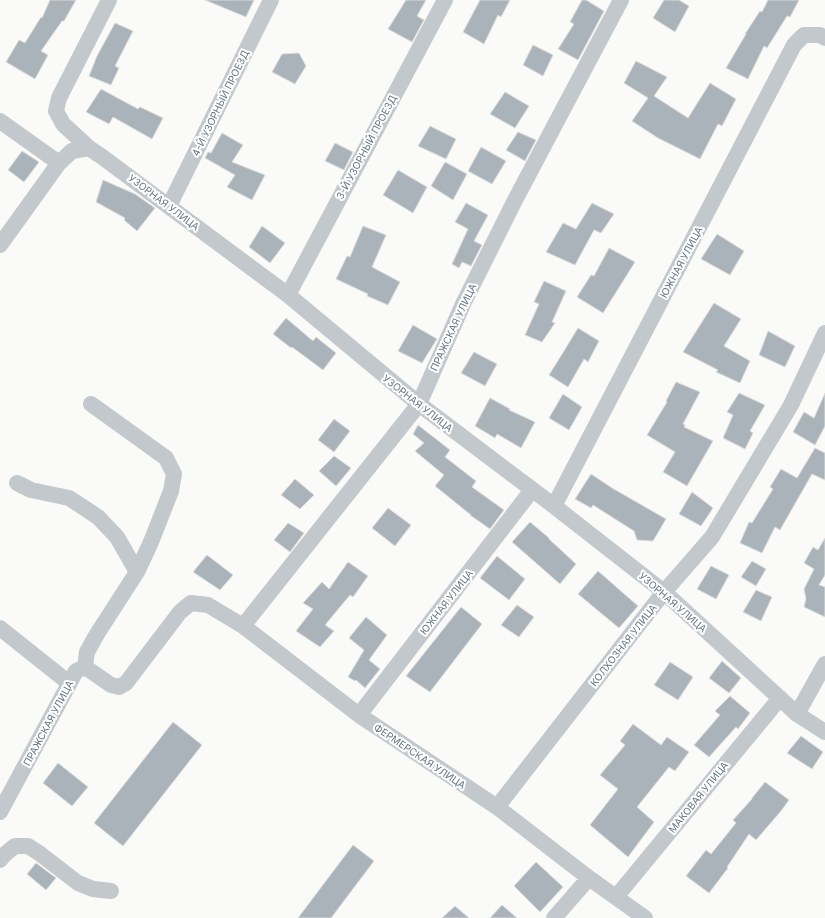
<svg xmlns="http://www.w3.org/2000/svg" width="825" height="918" viewBox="0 0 825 918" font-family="Inter,sans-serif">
	<rect width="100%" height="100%" fill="#fafaf8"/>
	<path fill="#aab3b9" stroke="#dcdcda" d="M50 0H76L64 21H62L41 51 48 55 35 79 6 62 19 40 25 43 41 17 42 18Z
		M205 0H254L246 17Z
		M406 0H426L417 16 424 20 412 42 388 29Z
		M480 0H510L501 17 498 15 484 44 463 32Z
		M582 0H586L604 11 578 60 558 49 574 24 570 22Z
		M664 0H679L689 6 675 32 653 18Z
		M768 0H799L790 17 787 16 767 48 764 46 748 79 726 68 746 34H745L760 11 762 12Z
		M115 23 133 31 115 66 119 68 111 85 89 76 97 56Z
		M533 45 553 55 543 76 523 65Z
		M299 53 306 66 295 84 272 72 282 54Z
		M636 61 667 77 654 96 688 118 710 83 736 99 722 126 718 124 700 159 658 138 632 121 648 98 624 83Z
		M101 89 138 109 140 107 163 118 152 139 113 117 109 124 86 112Z
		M505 92 529 106 515 128 490 114Z
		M430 126 456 139 446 159 418 146Z
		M518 132 536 140 525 161 506 150Z
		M222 133 243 145 232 162 265 175 252 200 227 187 235 175 205 158 208 152 211 153Z
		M335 143 353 152 344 170 325 161Z
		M481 147 506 161 492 184 468 171Z
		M22 151 39 162 24 182 8 170Z
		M445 162 467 174 453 200 431 186Z
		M398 170 427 187 413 213 383 195Z
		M103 180 135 194 155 208 137 231 124 220 125 218 96 202Z
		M466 203 488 215 474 241 482 245 471 266 462 262 459 268 452 264 468 229 455 222Z
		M592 203 614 214 601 233 594 230 575 265 546 252 563 223 576 229Z
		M262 226 285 243 270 263 249 247Z
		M363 226 386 235 372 267 400 282 388 305 367 296 368 294 336 279 347 256 350 257Z
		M717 234 744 251 730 275 701 259Z
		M609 248 635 262 603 313 577 297 591 275 594 276Z
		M544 281 566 291 552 322 555 323 542 342 525 335 539 304 534 302Z
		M714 303 741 319 724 346 750 361 740 383 716 372 718 370 683 352Z
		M286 318 313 341 316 337 336 353 323 370 292 347 291 348 273 334Z
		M413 325 437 339 422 363 398 351Z
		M578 328 599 341 588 362 584 359 568 387 549 375 564 351Z
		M768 331 795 346 785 367 759 355Z
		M474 352 497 364 485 386 461 373Z
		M676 382 700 392 683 424 685 425 684 427 713 441 687 486 663 472 675 452 647 435 667 402 666 401Z
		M739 393 765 405 750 431 753 433 745 449 723 438 733 415 727 412Z
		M825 393V426L815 445 793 432 804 412 814 418Z
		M563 394 582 407 569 430 549 418Z
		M490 398 510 409 509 410 535 422 521 448 497 434 495 438 475 426Z
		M334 419 350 431 334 452 318 440Z
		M418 425 450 450 445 457 476 481 472 487 504 510 490 529 470 515H471L435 486 444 475 415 451 424 443 413 434Z
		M815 448 825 453V480L812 474 780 530 775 527 762 553 740 543 749 522 752 523 773 489 770 487 781 469 797 478Z
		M334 456 351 468 336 486 319 471Z
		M591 474 612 488 666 519 653 541 637 540 634 531 593 505 591 508 575 499Z
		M295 479 314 495 300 509 281 495Z
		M692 492 713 508 701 526 679 514Z
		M388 508 411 525 395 546 372 528Z
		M530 522 549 538V539L576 564 560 584 512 542Z
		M288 523 304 533 290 552 274 540Z
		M825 538V575L819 585 825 587V617L804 607 806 599 804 589 814 569 804 563 813 547 818 550Z
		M207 555 233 575 220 590 193 572Z
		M497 556 525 579 509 600 480 578Z
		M752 561 766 569 756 586 741 577Z
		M348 562 368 576 353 597 350 595 325 625 334 631 320 647 296 631 313 609 303 603 322 582 329 589Z
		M711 566 729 575 716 599 697 589Z
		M598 571 638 606 619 628 578 594Z
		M756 590 772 597 761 621 743 612Z
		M517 605 534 617 519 637 501 625Z
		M461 607 482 624 430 692 406 676Z
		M366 617 387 635 369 660 380 669 365 688 356 680 355 681 348 677 364 650 349 638Z
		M722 661 741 678 729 693 709 678Z
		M670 662 693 677 678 700 654 685Z
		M730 696 750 713 738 729 736 727 709 757 694 745 720 715 715 711Z
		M173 722 202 745 123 846 94 823Z
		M633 724 661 745 667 737 689 752 675 771 669 767 637 807 654 822 628 857 590 825 618 789 600 775 625 745 620 741Z
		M801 736 823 752 812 769 787 753Z
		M58 763 88 787 72 806 43 783Z
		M765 782 789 800 781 811 756 840 749 834 727 867 728 868 709 893 686 876 706 850 711 854 736 823 733 820 752 799V798Z
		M353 845 374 861 331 918H298Z
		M536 862 563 887 540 912 514 886Z
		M36 863 56 878 46 890 27 874Z
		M502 905 517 918H490Z
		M455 906 469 918H442Z"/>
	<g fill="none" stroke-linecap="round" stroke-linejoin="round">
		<path stroke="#c3c8cc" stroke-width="16" d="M0 121 59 163 72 151 89 148 101 156 288 295 419 404 554 506 664 592 797 714 825 732
			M89 148 63 124 56 111 59 98 109 0
			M169 206 271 0
			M0 245 59 163
			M288 295 445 0
			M17 483 31 490 69 498 98 517 117 537 137 572
			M554 506 794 45 804 35H820L825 38
			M243 626 419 404 463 304 514 202 621 0
			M0 628 69 683
			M85 667 87 652 97 634 137 572 151 542 171 491 174 474 166 458 91 404
			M797 714 825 664
			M359 715 532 490
			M497 807 664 592 712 537 791 405 825 333
			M0 812 76 671 85 667 111 685 119 687 126 683 180 612 191 603 208 605 243 626 359 715 497 807 589 878 645 918
			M0 860 4 855 15 846H28L39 853 78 883 93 889 111 891
			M616 897 780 698
			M554 918 589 878"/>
	</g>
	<g text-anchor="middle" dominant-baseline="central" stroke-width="4" stroke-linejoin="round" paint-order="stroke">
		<g font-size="10" fill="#657683" stroke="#fff">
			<text transform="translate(220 103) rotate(-64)">4-Й УЗОРНЫЙ ПРОЕЗД</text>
			<text transform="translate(366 147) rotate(-62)">3-Й УЗОРНЫЙ ПРОЕЗД</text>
			<text transform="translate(164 202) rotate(37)">УЗОРНАЯ УЛИЦА</text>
			<text transform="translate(681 262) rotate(-62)">ЮЖНАЯ УЛИЦА</text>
			<text transform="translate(453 327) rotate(-65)">ПРАЖСКАЯ УЛИЦА</text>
			<text transform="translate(418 403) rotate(38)">УЗОРНАЯ УЛИЦА</text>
			<text transform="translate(446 602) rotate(-52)">ЮЖНАЯ УЛИЦА</text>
			<text transform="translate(673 602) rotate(41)">УЗОРНАЯ УЛИЦА</text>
			<text transform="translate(623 645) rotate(-52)">КОЛХОЗНАЯ УЛИЦА</text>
			<text transform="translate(48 723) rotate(-62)">ПРАЖСКАЯ УЛИЦА</text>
			<text transform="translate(420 756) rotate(34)">ФЕРМЕРСКАЯ УЛИЦА</text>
			<text transform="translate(698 797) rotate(-51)">МАКОВАЯ УЛИЦА</text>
		</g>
	</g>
</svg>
